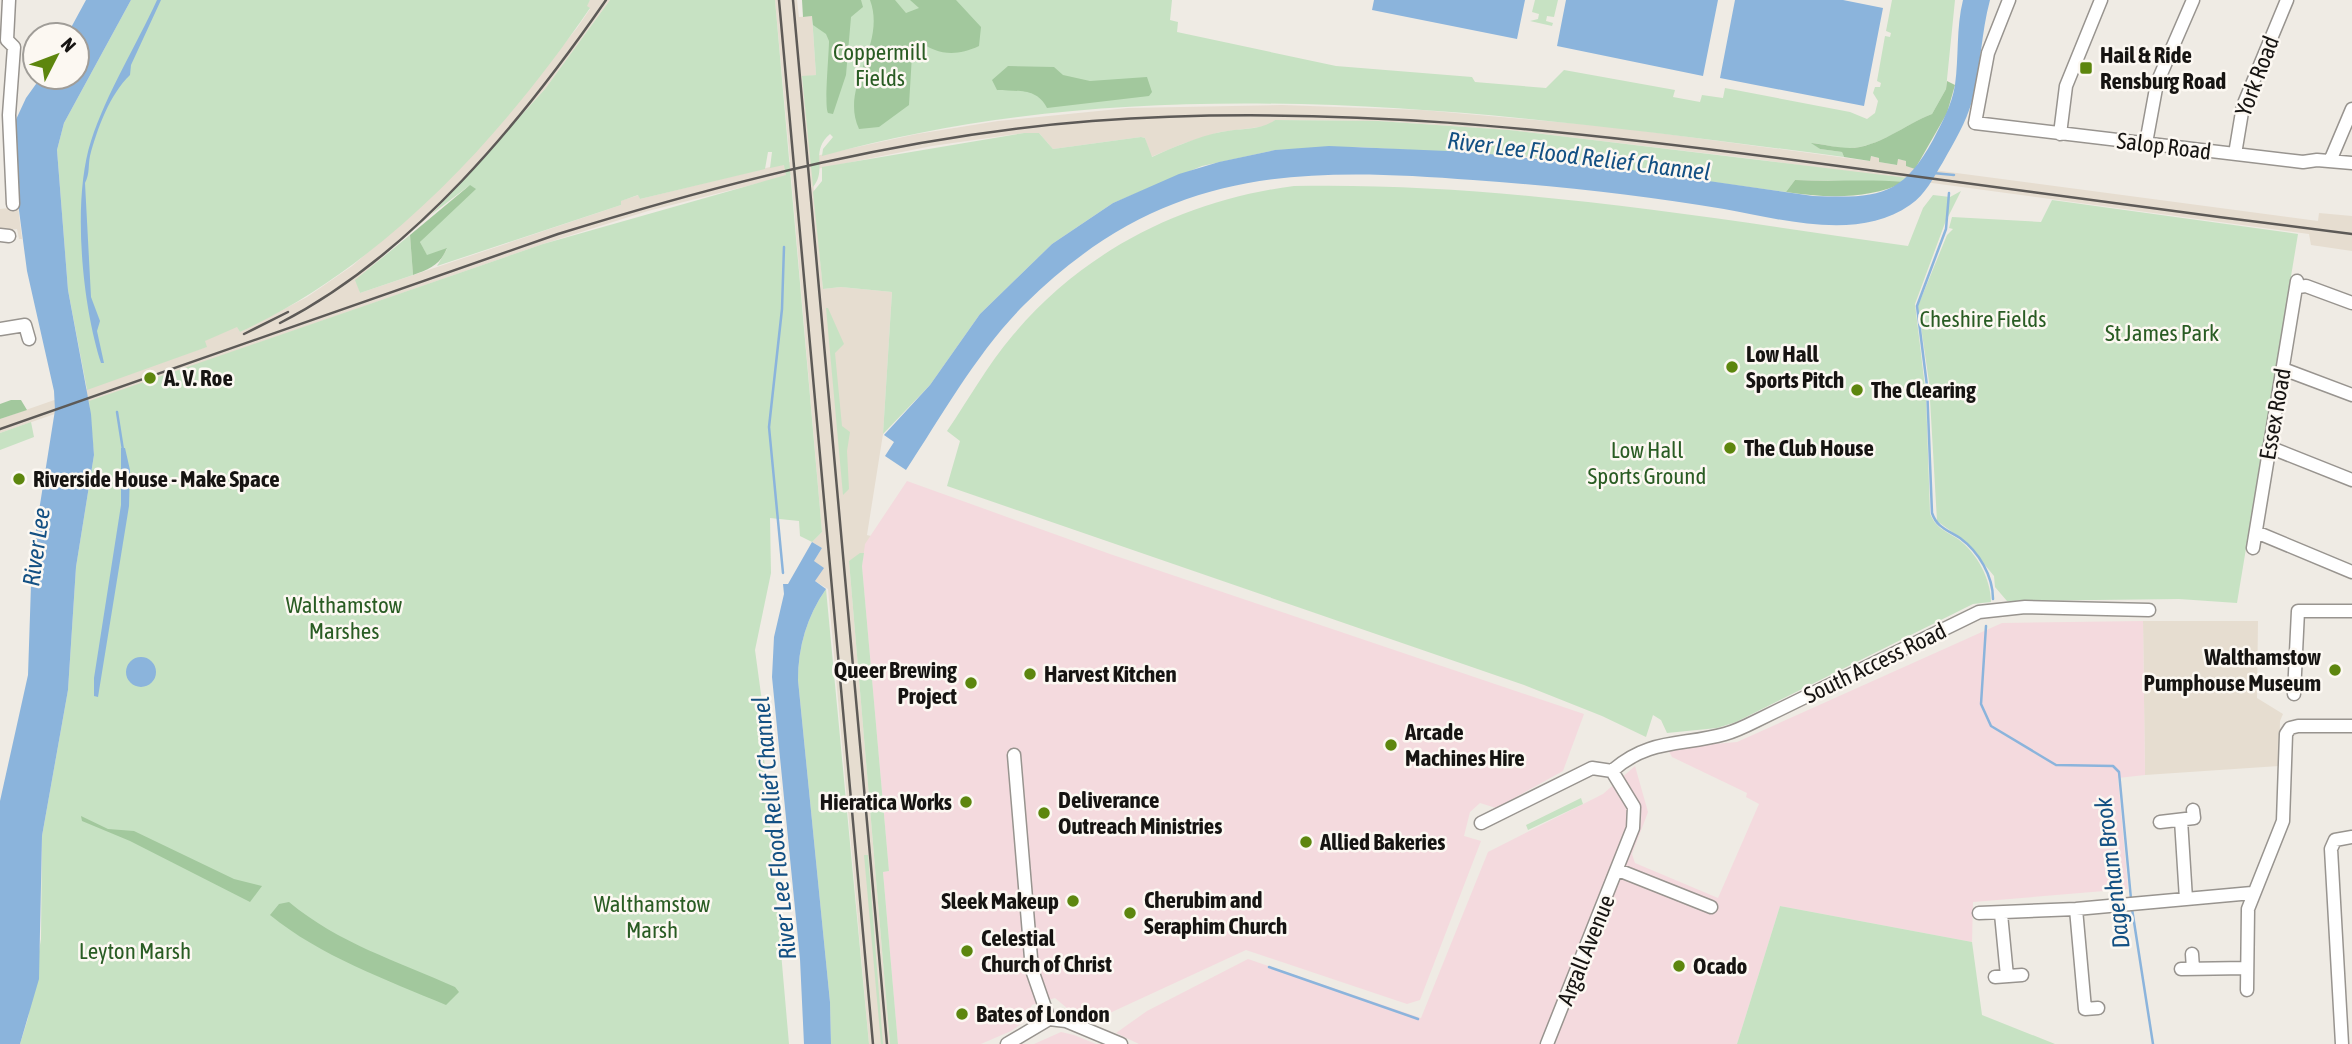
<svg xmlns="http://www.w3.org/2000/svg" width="2352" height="1044" viewBox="0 0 2352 1044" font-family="'Asap Condensed',sans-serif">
	<rect width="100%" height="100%" fill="#efebe4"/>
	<path fill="#e6ddd0" d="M590 0H610L545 89 432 214 356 280 360 293 621 205 620 201 639 195 640 199 790 162 775 0H797L799 17 812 16 816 75 802 77 811 157 917 134 998 121 1128 108 1282 105 1422 110 1614 127 1869 161 1870 156 1879 158V162L1896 165 1897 159 1907 161 1911 167 2318 221 2319 213 2352 216V251L2311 245 2309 234 1754 159 1509 130 1378 121 1275 120 1268 126 1220 132 1182 144 1151 157 1145 138 1141 137 1053 149 1039 133H1024L932 146 812 170 823 289 841 287 892 292 883 434 867 535 871 536 864 553 849 561 890 1044H869L828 589 815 581 814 561 822 548 812 542 822 532 791 175 648 211 543 244 0 433V419L206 347 204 341 237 326 240 332 254 325 307 297 352 266 409 217 492 132 577 28 590 9 586 6Z
		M18 207 22 239H19L17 229 0 231V209Z
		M2143 621H2258L2257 698 2283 714 2280 721 2279 766 2145 775Z"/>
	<path fill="#f4dade" d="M907 481 1110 554 1584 714 1563 771 1496 808 1480 803 1470 812 1464 836 1481 841 1420 1000 1407 1004 1246 950 1086 1024 1055 998 1032 1005 1024 1022 1011 1031 981 1044H898L883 872 889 871 862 566 865 544Z
		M2143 621 2145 775 2118 778 2128 889 1973 902 1972 942 1780 906 1737 1044H1139L1116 1033 1147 1011 1248 959 1421 1018 1488 852 1603 794 1635 766 1648 812 1632 854 1635 863 1718 898 1759 804 1746 797 1747 793 1672 757 1667 748 1737 742 2002 623Z
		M1061 1032 1074 1035 1096 1044H1034Z"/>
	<path fill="#c7e2c3" d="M131 0H590L587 6 590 8C502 137 383 266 240 332L237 327 205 341 207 347 87 390 68 290 57 150 64 123Z
		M610 0H775L822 532 812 542 800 536 799 521 770 518 771 573 755 650 763 709 760 712 789 1044H20L28 1018 41 939 42 836 68 690 76 567 94 455 89 401 543 244 786 175 784 165 770 168 772 152H768L765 169 640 199 638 195 621 201V205L437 266 447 249 427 256 420 242 470 185 432 214 545 89Z
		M811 0H1172L1170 20 1178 22 1177 32 1336 66 1472 77 1475 82 1546 88 1564 70 1675 90 1673 97 1700 102 1702 95 1723 98 1725 88 1850 112 1867 119 1875 113 1878 101 1873 93 1875 87H1880L1881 83 1877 81 1885 36 1890 37 1891 33 1886 31 1892 0H1955L1946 89 1932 114C1906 124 1879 147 1851 148 1838 149 1825 144 1812 143L1820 149 1842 152 1844 157C1507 113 1155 63 822 156L823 149 833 137 830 134C809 152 828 169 813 187L802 76 816 75Z
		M1535 0H1558L1554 17 1547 16 1546 21 1553 23 1552 26 1530 21 1538 19 1539 14 1532 12Z
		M1275 120 1378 121 1509 130 1908 178 1905 182 1795 180 1786 192 1531 157 1359 147 1275 150 1202 166 1113 203 1052 244 980 314 930 385 883 434 892 292 841 287 823 289 813 192 822 181V167L1024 133H1039L1053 149 1141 137 1145 138 1152 157C1174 147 1197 137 1221 132 1239 128 1260 131 1275 120Z
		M1294 186C1501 182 1704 217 1908 246L1923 208 1933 195 1950 197 1961 191 1945 223 1915 304 1926 395 1930 513C1935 528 1946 531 1958 539 1977 553 1991 579 1991 602L1973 604 1736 722 1717 728 1667 733 1661 720 1653 715 1646 737 1602 716 1524 685 947 486 960 441 947 431C969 399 988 364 1013 335 1084 250 1185 200 1294 186Z
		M2052 200 2298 234 2237 603 2179 599 2007 601 1995 587 1994 576 1966 542 1937 521 1929 382 1918 306 1947 235 1953 229 1949 228 1952 217 2041 222Z
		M410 235 413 275 360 293 355 280Z
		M826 308H828L844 344 835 353 842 426 850 432 847 451 849 489 843 495Z
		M31 422 34 437 0 450V433Z
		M860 553H864L862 566 889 871 883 872 898 1044H890L849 561Z
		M826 589 869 1044H831L830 1002 798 680C798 647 807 616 826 589Z
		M1581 798 1583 804 1528 830 1526 825Z
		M864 855H868L883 1044H881Z
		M1780 906 1972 942 1982 1015 2055 1044H1737Z"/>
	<path fill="#a2c89d" d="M802 0H861L863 7 851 17 846 75 833 114 828 113C824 105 829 55 829 41L826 34 813 25 812 16 803 17Z
		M870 0H895L906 13 919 8 910 0H956L981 27 979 46C955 57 938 55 917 40L912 55 909 105 879 127 859 129C839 86 887 46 870 0Z
		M1008 66 1054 67 1063 75 1090 81 1147 77 1152 92 1149 96 1047 108C1036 87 1018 92 997 90L992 80Z
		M1947 81 1955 85 1947 113 1915 169 1906 166V161L1898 159 1897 165 1879 162V158L1871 156 1870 161 1844 157 1842 152 1820 149 1811 143C1823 144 1837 148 1850 148 1877 148 1906 124 1932 114L1946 89Z
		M1795 180C1832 182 1868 179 1905 182 1867 200 1826 198 1786 192Z
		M470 185 476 189 420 242 427 255 447 248C440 265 430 269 413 275L410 235Z
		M11 400H21L27 410 0 419V404Z
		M81 816 108 829 134 831 234 879 262 886 250 902 130 841 82 821Z
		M289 902C338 943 397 961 455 987L459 992 446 1005C387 980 320 956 270 915L279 904Z"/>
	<path fill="#8bb4dc" d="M86 0H131L64 123 57 150 68 290 91 414 94 455 76 567 68 690 42 836 39 979 20 1044H0V801L28 675 32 555 55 410 54 391 27 271 15 180 13 126 26 98 41 77H77V35H67Z
		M157 0H161L131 65 130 75C110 94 97 129 90 156 88 166 90 173 85 183L91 297 100 321 97 331 104 363H101C82 304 72 200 91 141 107 92 136 46 157 0Z
		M1374 0H1525L1517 39 1372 10Z
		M1566 0H1718L1703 76 1557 46Z
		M1735 0H1843L1883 8 1864 106 1720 78Z
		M1963 0H1990C1981 33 1981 68 1972 101 1966 123 1954 142 1943 162 1933 178 1926 194 1910 205 1858 242 1781 219 1724 209 1641 195 1557 186 1473 180 1293 166 1162 169 1025 304 977 352 943 414 906 470L885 456 894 442 884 435 930 385 980 314 1052 244 1113 203 1179 174 1219 162 1275 150 1329 146 1471 152 1611 167 1813 196C1877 198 1901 198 1933 140 1942 122 1952 105 1955 85 1959 57 1956 28 1963 0Z
		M121 448H125L130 470 129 506 98 697 94 696V678L121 505Z
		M812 542 822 548 814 561 824 568 815 581 826 589C807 616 798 647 798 680L830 1002 831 1044H804L800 959 772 677 774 637 784 594 783 584H788Z
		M126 672a15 15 0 1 1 30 0a15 15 0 1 1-30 0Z"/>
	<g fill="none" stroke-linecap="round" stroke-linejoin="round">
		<path stroke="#8bb4dc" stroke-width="2.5" d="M1933 173 1954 175
			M1949 193 1946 229 1917 306 1927 386 1932 513C1937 528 1948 530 1960 538 1979 552 1993 576 1993 599
			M117 412 123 450
			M783 573 769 427 782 309 784 247
			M1986 626 1981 704 1991 726 2056 765 2113 766 2119 772 2131 899
			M2132 909 2153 1044
			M1269 967 1418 1019"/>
		<g stroke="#98948f" stroke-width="15">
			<path id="street" d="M2009 0 1988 53 1975 123 2303 162 2317 160 2352 163
				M7 40 14 47 9 115 13 204
				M7 40 9 0
				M2060 134 2066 86 2101 0
				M2146 143 2157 83 2193 0
				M2235 154 2243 106 2287 0
				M2330 161 2352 109
				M0 235 9 236
				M2298 287 2306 286 2352 303
				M0 329 25 325 29 339
				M2283 369 2352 395
				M2269 447 2352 480
				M2256 532 2352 572
				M2253 548 2297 281
				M2294 694 2298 611H2352
				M1014 755 1032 970 1049 1019
				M1612 771C1649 738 1682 746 1725 734 1736 731 1746 726 1756 721L1979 612 2025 607 2149 610
				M2181 820 2186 899
				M2160 822 2194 818 2193 810
				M1481 823 1592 768 1612 771 1634 807 1633 828 1547 1044
				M1618 870 1711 907
				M2076 909 2085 1009 2098 1008
				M1979 913 2076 909 2252 893
				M2001 914 2007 976
				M2192 954 2193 969
				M2181 969 2247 968
				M1995 977 2022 975
				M2247 990 2248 909 2283 821 2286 734 2290 728 2298 726H2352
				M1049 1019 1066 1021 1121 1044
				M1007 1044 1049 1019
				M2342 1044 2331 849 2335 840 2352 837"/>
		</g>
		<use href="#street" stroke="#fff" stroke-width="12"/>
		<path stroke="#5d5a57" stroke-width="2.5" d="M779 0 873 1044
			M793 0 887 1044
			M280 323C413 255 523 120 606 0
			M244 334 288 312
			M0 429 558 234C732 180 911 135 1092 121 1330 103 1565 130 1801 161 1984 185 2168 211 2352 234"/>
	</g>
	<g fill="#5d860e" stroke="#fcf8f2" stroke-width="2.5">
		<rect x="2079" y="61" width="14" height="14" rx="3.5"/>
		<circle cx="1732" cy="367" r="7"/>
		<circle cx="150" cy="378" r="7"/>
		<circle cx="1857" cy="390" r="7"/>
		<circle cx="1730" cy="448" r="7"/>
		<circle cx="19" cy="479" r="7"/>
		<circle cx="2335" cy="670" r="7"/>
		<circle cx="1030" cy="674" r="7"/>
		<circle cx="971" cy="683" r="7"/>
		<circle cx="1391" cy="745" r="7"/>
		<circle cx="966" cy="802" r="7"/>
		<circle cx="1044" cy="813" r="7"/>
		<circle cx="1306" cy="842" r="7"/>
		<circle cx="1073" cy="901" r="7"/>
		<circle cx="1130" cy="913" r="7"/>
		<circle cx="967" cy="951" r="7"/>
		<circle cx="1679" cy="966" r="7"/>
		<circle cx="962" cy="1014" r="7"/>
	</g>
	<g text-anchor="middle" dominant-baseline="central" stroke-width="5" stroke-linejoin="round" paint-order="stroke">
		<g font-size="23" fill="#295c23" stroke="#fcf8f2">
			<text x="880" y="52">Coppermill<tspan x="880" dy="26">Fields</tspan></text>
			<text x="1983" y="319">Cheshire Fields</text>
			<text x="2162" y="333">St James Park</text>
			<text x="1647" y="450">Low Hall<tspan x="1647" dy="26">Sports Ground</tspan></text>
			<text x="344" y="605">Walthamstow<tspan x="344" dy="26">Marshes</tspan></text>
			<text x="652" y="904">Walthamstow<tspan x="652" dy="26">Marsh</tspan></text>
			<text x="135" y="951">Leyton Marsh</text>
		</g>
		<g font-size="23" font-weight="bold" fill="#161412" stroke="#fcf8f2" text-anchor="start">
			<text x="2100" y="55">Hail &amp; Ride<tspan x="2100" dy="26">Rensburg Road</tspan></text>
			<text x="1746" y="354">Low Hall<tspan x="1746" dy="26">Sports Pitch</tspan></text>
			<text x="164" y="378">A. V. Roe</text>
			<text x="1871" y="390">The Clearing</text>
			<text x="1744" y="448">The Club House</text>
			<text x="33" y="479">Riverside House - Make Space</text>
			<text x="2321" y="657" text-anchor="end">Walthamstow<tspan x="2321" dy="26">Pumphouse Museum</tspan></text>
			<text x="957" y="670" text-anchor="end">Queer Brewing<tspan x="957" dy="26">Project</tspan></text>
			<text x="1044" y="674">Harvest Kitchen</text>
			<text x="1405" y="732">Arcade<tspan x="1405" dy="26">Machines Hire</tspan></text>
			<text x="1058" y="800">Deliverance<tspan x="1058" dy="26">Outreach Ministries</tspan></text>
			<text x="952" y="802" text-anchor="end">Hieratica Works</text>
			<text x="1320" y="842">Allied Bakeries</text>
			<text x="1144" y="900">Cherubim and<tspan x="1144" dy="26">Seraphim Church</tspan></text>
			<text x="1059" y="901" text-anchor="end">Sleek Makeup</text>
			<text x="981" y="938">Celestial<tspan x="981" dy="26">Church of Christ</tspan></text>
			<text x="1693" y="966">Ocado</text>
			<text x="976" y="1014">Bates of London</text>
		</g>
		<g font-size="23" fill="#161412" stroke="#fcf8f2">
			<text transform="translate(2257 76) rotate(-69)">York Road</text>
			<text transform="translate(2164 146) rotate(7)">Salop Road</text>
			<text transform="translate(2275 414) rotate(-80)">Essex Road</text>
			<text transform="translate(1875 663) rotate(-26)">South Access Road</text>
			<text transform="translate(1586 950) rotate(-68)">Argall Avenue</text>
		</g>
		<g font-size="24" font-style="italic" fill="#135083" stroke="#fcf8f2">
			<text transform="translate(1579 156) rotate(7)">River Lee Flood Relief Channel</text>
			<text transform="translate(36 547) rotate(-82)">River Lee</text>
			<text transform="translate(774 828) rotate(-96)">River Lee Flood Relief Channel</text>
			<text transform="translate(2112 873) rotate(-97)">Dagenham Brook</text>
		</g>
	</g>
	<g transform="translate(56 56) rotate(48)"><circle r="33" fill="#fcf8f2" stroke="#a09d98" stroke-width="2"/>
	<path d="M0-5L12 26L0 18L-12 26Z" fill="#5d860e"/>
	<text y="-10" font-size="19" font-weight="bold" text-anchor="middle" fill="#161412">N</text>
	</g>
</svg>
